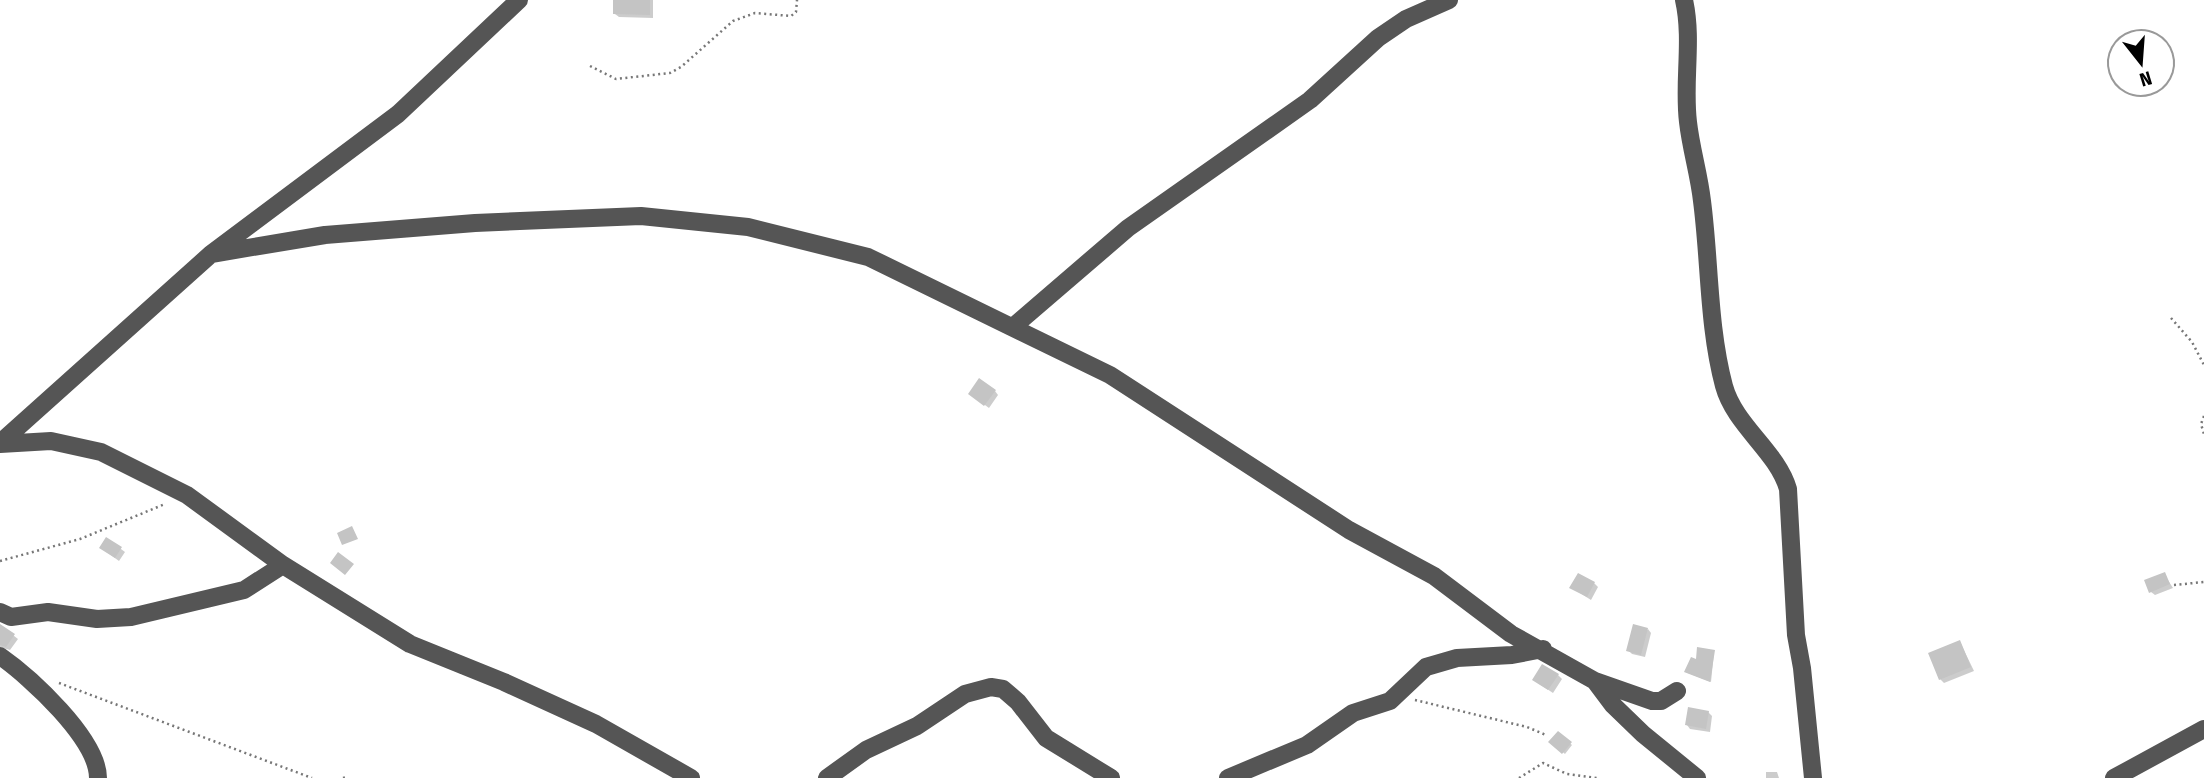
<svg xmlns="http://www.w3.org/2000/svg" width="2204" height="778" viewBox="0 0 2204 778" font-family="'Fira Sans Condensed',sans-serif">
	<rect width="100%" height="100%" fill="#fff"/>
	<path fill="#0003" d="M615 0H653V18L619 17 615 14Z
		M995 391 998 395 989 408 974 397Z
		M101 548 121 549 125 552 119 561Z
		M2164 574 2173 588 2155 595 2151 592Z
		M1594 583 1598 587 1591 600 1572 588Z
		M0 625 18 639 10 650 0 647Z
		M1648 629 1651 633 1645 657 1632 654 1628 650Z
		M1960 642 1974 671 1944 683 1940 679Z
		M1714 652 1711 682 1688 673 1697 662Z
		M1558 675 1562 679 1553 693 1538 683Z
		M1708 712 1712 716 1710 732 1690 729 1687 725Z
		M1559 733 1572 745 1565 754 1551 742Z
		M1766 772H1777L1779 778H1766Z"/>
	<path fill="#c4c4c4" d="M613 0H650V15L613 14Z
		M979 378 996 390 984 406 968 394Z
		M352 526 358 539 342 545 337 533Z
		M106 537 122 547 115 558 99 548Z
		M338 552 354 564 345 575 330 563Z
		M2165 572 2170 584 2149 593 2144 580Z
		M1578 573 1595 582 1587 597 1569 588Z
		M0 624 15 634 6 647 0 645Z
		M1633 624 1648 628 1641 655 1626 651Z
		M1960 640 1971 667 1939 680 1928 653Z
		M1697 647 1715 650 1710 682 1684 672 1691 657 1696 659Z
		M1542 664 1559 674 1548 690 1532 680Z
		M1688 707 1709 711 1706 729 1685 725Z
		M1558 731 1572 742 1562 754 1548 742Z"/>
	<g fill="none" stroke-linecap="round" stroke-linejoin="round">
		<path stroke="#777" stroke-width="2.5" stroke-dasharray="2 3.5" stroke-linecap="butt" d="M590 66 616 79 670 73 681 67 733 21 755 13 791 16 796 12 797 0
			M2171 318 2192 342 2204 365
			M2204 416 2201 424 2204 434
			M0 561 80 539 165 504
			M2174 585 2204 582
			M59 683 312 778
			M1415 700 1527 727 1546 735
			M343 778 347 777
			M1519 778 1543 763 1567 774 1597 778"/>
		<path stroke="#555" stroke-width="18" d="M1684 0C1693 40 1683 82 1688 122 1691 149 1699 174 1702 201 1710 262 1708 326 1724 386 1735 426 1777 451 1788 489L1796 635 1802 668 1813 778
			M211 254 325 235 475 223 641 216 748 227 868 257 1110 375 1349 530 1434 576 1511 634 1595 681 1613 705 1643 734 1697 778
			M1014 326 1128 228 1310 100 1378 38 1406 19 1449 0
			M0 443 211 254 398 114 519 0
			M0 444 51 441 101 452 187 495 283 565 410 644 504 682 596 724 691 778
			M0 612 11 617 48 612 97 619 131 617 244 590 283 565
			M0 656C30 677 98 739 98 778
			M1595 681 1652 701H1661L1677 691
			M827 778 866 750 917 726 965 694 991 687 1003 689 1018 702 1046 738 1111 778
			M1228 778 1307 745 1353 713 1390 701 1426 667 1457 658 1512 655 1543 649
			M2114 778 2204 729"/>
	</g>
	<g transform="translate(2141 63) rotate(163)"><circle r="33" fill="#ffffff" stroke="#999999" stroke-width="2"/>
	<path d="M0-5L12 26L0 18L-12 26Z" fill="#000000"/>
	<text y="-10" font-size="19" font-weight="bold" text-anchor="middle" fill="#000000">N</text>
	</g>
</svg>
